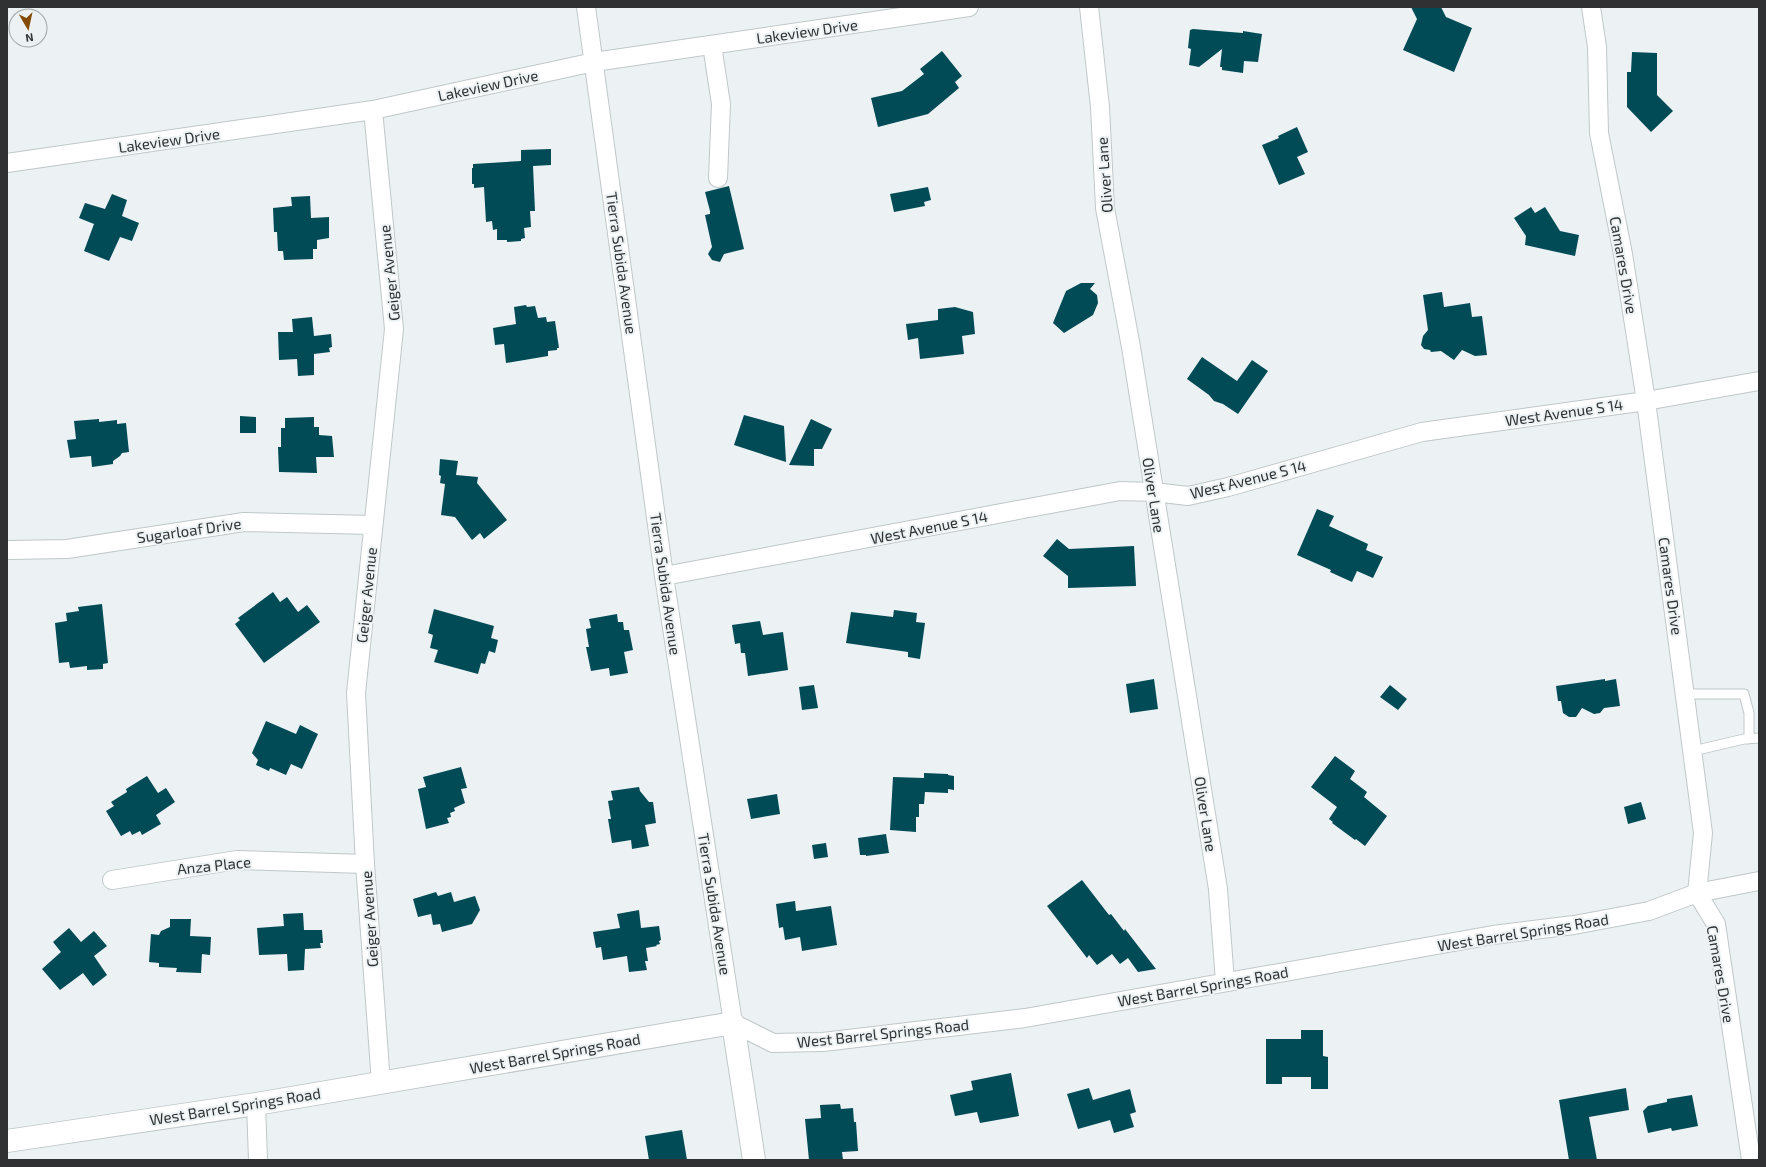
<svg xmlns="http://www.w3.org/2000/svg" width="1766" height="1167" viewBox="0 0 1766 1167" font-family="'Exo 2',sans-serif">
	<rect width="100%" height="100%" fill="#ecf2f4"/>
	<path fill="#014b57" d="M1411 7H1441L1446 17 1472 28 1454 72 1403 50 1417 19Z
		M1193 29 1243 33V31L1262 34 1258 62 1244 61 1243 73 1222 70V67H1220L1222 49 1199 67 1189 65 1191 49 1188 48 1190 30Z
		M942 51 962 76 955 82 959 88 928 114 878 127 871 98 902 91 924 74 920 69Z
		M1632 52 1657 53V95L1673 111 1651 132 1627 107V72H1631Z
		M1297 127 1308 152 1297 157 1305 174 1279 185 1262 145 1279 138 1278 136Z
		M551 149V165L533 166 535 211H530L531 227 524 228 525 238 521 239V241L507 242V240H497V229L493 230 492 221 486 222 484 187 474 188V184H472V168H473V164L521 161V150Z
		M729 186 744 249 724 254 720 262 712 260 708 254 712 247 705 215 710 214V211L705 192Z
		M928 187 931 200 924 202 925 206 894 212 890 194Z
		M112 194 127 200 122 216 139 223 132 241 120 237 109 261 84 251 94 224 79 218 85 203 105 209Z
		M310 196 311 218 329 217V238L317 240V249H313V259L284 260 283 251H278L277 232H274L273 208 292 206 291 197Z
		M1531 207 1535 213 1545 207 1560 231 1579 235 1575 256 1525 245 1526 236 1514 218Z
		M1081 283H1095L1090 289 1097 295 1098 303 1093 315 1064 333 1053 323 1066 291Z
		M1442 292 1444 307 1470 303 1472 317 1482 316 1487 355 1475 356 1462 350 1454 360 1441 351 1431 352 1430 350 1424 349 1421 345 1423 336 1428 330 1423 295Z
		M526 305 527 307 535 306 538 318 546 317 547 322 555 321 559 348H557V350L548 351V356L506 363 504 344 495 345 493 328 516 324 514 307Z
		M955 307 973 312 975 334 962 336 964 354 920 359 918 338 908 340 906 324 938 320V309Z
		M312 317 314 336 331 334 332 347 329 348 330 352 314 354V375L298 376 297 359 279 360 278 332H293L292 319Z
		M1202 357 1237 381 1252 360 1268 371 1238 414 1223 404 1214 401 1209 395 1187 379Z
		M744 415 784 426 786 462 734 445Z
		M240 416 256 417V433H240Z
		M314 417V427H319V435L332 436 334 457H316L317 473 279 472 278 447H281V428H285V418Z
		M99 419V422L117 420V424L126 423 129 452 122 453 120 456 113 461V464L92 467 91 456 70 458 67 440 76 439 74 421Z
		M811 419 832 429 822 449H814V466L789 465Z
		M440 459 458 461 456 475 478 477 477 483 507 520 484 539 480 533 472 540 455 517 441 515 445 484 440 483 441 476 439 475Z
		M1317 509 1334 516 1329 526 1368 544 1366 550 1383 557 1373 578 1357 571 1352 582 1330 572 1331 570 1297 555Z
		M1057 539 1069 549 1134 546 1136 586 1068 588V576L1043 556Z
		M273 592 280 602 287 597 298 612 307 605 320 622 264 663 235 624 240 620 238 618Z
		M102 604 108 663 103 664V669L87 670V666L70 668 69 662 59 663 55 623 67 621 66 613 79 611 78 607Z
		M434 609 494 626 491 638 498 640 495 653 489 651 485 664 481 663 478 674 434 662 438 650 430 648 433 635 428 633Z
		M894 610 917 613 916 622 925 623 920 659 908 657V652L846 643 851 612 893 617Z
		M617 614 618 622H623L624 630H629L633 650 624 652 628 673 610 676 609 668 591 671 586 647H589L586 629 591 628 589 619Z
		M760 621 763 635 783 632 788 670 748 676 745 653H741L740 643 735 644 732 625Z
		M1154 679 1158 709 1130 713 1126 684Z
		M1605 679V681L1616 679 1620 706 1604 708 1600 713 1594 714 1582 708 1576 717H1569L1563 713 1561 701H1558L1556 686Z
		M814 685 818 708 802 710 799 687Z
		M1390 685 1407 699 1398 710 1380 697Z
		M266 721 296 734 300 725 318 734 302 769 291 764 286 775 270 768 269 771 256 765 258 760 252 753Z
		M1335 756 1355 771 1350 779 1367 792 1364 797 1387 816 1365 846 1356 839 1355 840 1332 823 1333 822 1329 819 1337 807 1311 787Z
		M461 767 467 788 461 789 465 803 454 808 455 811 450 813 451 817 447 818 449 823 426 829 418 789 426 787 423 777Z
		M924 773 948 774V775L954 776V790L948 789V793L925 792 924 804H919V817H916V832L890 830 893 777 924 778Z
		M147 776 158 793 166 788 175 802 156 815 161 824 142 835 140 831 132 835 130 831 121 836 106 811 114 806 111 802 127 792 126 789Z
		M639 787 640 791 649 802H653L656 823 645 825 649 846 632 849 631 840 612 843 608 819H611L608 801 613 800 611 791Z
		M777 794 780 814 751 819 747 799Z
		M1641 802 1646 819 1628 824 1624 807Z
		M886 834 889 853 866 856V855H860L858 838Z
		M826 843 828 857 814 859 812 845Z
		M1082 880 1109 915 1111 914 1124 931 1125 929 1156 969 1138 972 1128 958 1120 964 1112 954 1097 965 1089 955 1087 958 1047 906Z
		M436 892 438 896 451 892 454 902 475 896 480 910 472 924 442 932 440 924 433 925 431 914 418 917 413 899Z
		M795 901 796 911 831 906 837 945 802 951 800 937 785 940 783 927 779 928 776 904Z
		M639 910 641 928 659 926 661 940 659 941 660 944 656 945 657 946 646 948 648 961H645L647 970 629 972 627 956 603 960 601 947 596 948 593 932 620 928 617 914Z
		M303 913 304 930H322L323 943H320L321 948 305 949 304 970 288 971 287 954 259 955 257 928 284 926 283 914Z
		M170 919H191L190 936 211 937 210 955 202 954 201 973 176 972 177 968 159 967V963L149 962 151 934 159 935 161 931 170 927Z
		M69 928 81 942 94 931 107 946 94 956 107 975 93 986 83 973 60 990 42 969 61 952 53 942Z
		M1301 1030H1323V1056L1328 1057V1089H1311V1077H1282V1084H1266V1039H1301Z
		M1011 1073 1019 1116 980 1123 977 1112 955 1116 950 1095 973 1090 971 1081Z
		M1089 1088 1093 1100 1130 1089 1136 1112 1130 1114 1134 1127 1114 1133 1110 1120 1078 1129 1067 1094Z
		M1626 1088 1629 1110 1589 1117 1597 1160H1569L1559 1100Z
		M1692 1095 1698 1126 1672 1131 1671 1128 1648 1133 1643 1111 1648 1106 1667 1102V1099Z
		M840 1104 841 1109 853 1108 854 1122H856L858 1151 842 1152 843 1160H809L805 1119 821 1118 820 1105Z
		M682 1130 687 1160H649L645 1136Z"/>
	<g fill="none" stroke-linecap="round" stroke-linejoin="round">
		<g stroke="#c0c7c8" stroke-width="11">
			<path id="service" d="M1685 694H1744L1749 713V739
				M1693 751 1744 739 1759 738"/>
		</g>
		<g stroke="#c0c7c8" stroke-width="20">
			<path id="minor" d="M586 7 664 576 733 1023 773 1043 823 1042 1025 1018 1493 935 1574 925 1649 911 1697 893 1759 881
				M1089 7 1100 107 1105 208 1131 347 1218 889 1225 982
				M1591 7 1597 47 1599 133 1623 254 1646 401 1703 833 1697 893 1716 924 1751 1160
				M712 45 721 104 718 178
				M373 110 394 329 356 693 365 864 381 1083
				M7 163 373 110 594 62 969 7
				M7 550 67 549 244 522 373 525
				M664 576 1120 491 1154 492 1188 496 1228 487 1422 432 1646 401 1759 381
				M112 880 237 860 365 864
				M256 1104 258 1160"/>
		</g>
		<g stroke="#c0c7c8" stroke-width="24">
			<path id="tertiary" d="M7 1141 256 1104 733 1023 754 1160"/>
		</g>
		<use href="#service" stroke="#fff" stroke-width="9"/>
		<use href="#minor" stroke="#fff" stroke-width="18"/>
		<use href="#tertiary" stroke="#fff" stroke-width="22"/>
	</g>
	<g text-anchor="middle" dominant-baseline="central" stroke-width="4" stroke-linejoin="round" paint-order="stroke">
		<g font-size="15" fill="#2f3132" stroke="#ecf2f4">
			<text transform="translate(807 31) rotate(-8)">Lakeview Drive</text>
			<text transform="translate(488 85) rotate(-12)">Lakeview Drive</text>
			<text transform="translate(169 140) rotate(-8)">Lakeview Drive</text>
			<text transform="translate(1104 175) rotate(-94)">Oliver Lane</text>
			<text transform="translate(622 263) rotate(82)">Tierra Subida Avenue</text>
			<text transform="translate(1624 265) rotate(80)">Camares Drive</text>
			<text transform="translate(389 273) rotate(-96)">Geiger Avenue</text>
			<text transform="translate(1564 412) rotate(-8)">West Avenue S 14</text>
			<text transform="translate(1248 479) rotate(-14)">West Avenue S 14</text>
			<text transform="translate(1154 495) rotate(81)">Oliver Lane</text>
			<text transform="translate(929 527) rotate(-11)">West Avenue S 14</text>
			<text transform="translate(189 530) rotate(-8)">Sugarloaf Drive</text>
			<text transform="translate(666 584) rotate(82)">Tierra Subida Avenue</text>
			<text transform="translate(1671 586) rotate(82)">Camares Drive</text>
			<text transform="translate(366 595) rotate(-84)">Geiger Avenue</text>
			<text transform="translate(1206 814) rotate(81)">Oliver Lane</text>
			<text transform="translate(214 865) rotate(-6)">Anza Place</text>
			<text transform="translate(715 904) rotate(81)">Tierra Subida Avenue</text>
			<text transform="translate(369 919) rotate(-94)">Geiger Avenue</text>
			<text transform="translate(1523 932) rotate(-9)">West Barrel Springs Road</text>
			<text transform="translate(1721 974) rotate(80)">Camares Drive</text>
			<text transform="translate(1203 986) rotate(-10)">West Barrel Springs Road</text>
			<text transform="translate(883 1033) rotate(-6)">West Barrel Springs Road</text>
			<text transform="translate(555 1053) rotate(-10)">West Barrel Springs Road</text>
			<text transform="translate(235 1106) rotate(-9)">West Barrel Springs Road</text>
		</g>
	</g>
	<rect width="1766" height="1167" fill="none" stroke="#2f3132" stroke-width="16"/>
	<g transform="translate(28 28) rotate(171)"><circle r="19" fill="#ecf2f4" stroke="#a0a5a6"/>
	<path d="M0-3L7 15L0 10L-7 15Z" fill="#844b00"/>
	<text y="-6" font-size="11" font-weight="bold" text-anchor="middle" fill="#2f3132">N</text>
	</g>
</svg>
